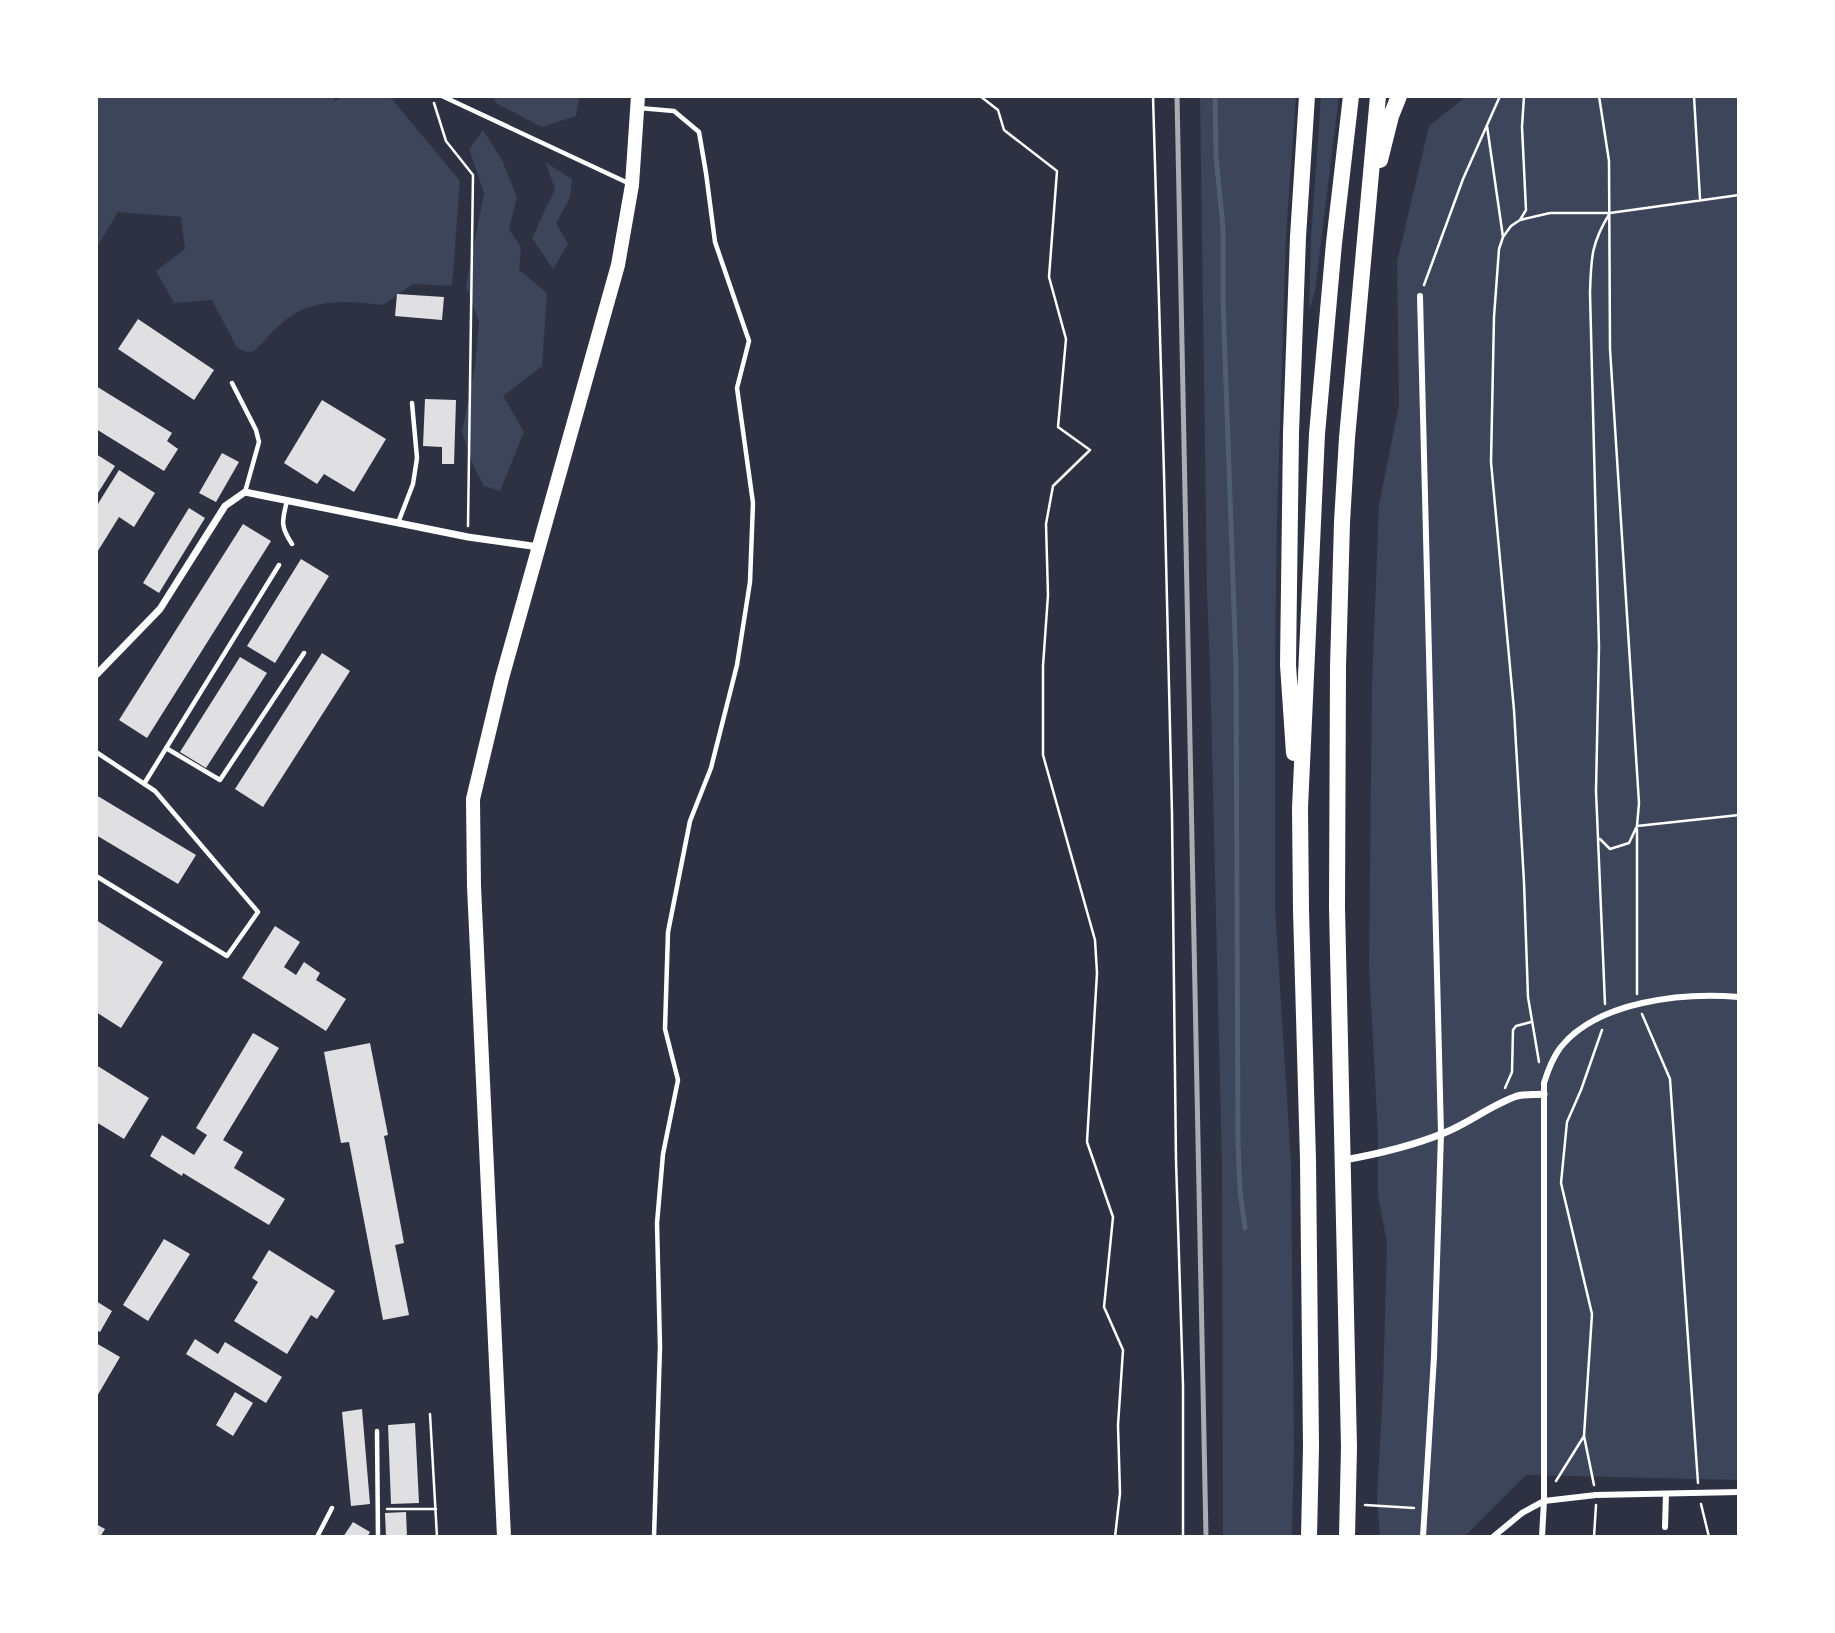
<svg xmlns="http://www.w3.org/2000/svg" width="1835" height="1633" viewBox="0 0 1835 1633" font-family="'Alegreya Sans',sans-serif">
	<rect width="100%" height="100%" fill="#2d3142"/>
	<path fill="#3c4559" d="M96 96H333L335 101 342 96H385L392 99 460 181 452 286 413 284 383 305C353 301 317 298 291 316 277 325 266 340 254 351L247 352 237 348 212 300 174 303 156 271 185 249 181 217 118 212 96 249Z
		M492 96H579L576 116 542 127 497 104Z
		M1200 96H1296L1286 236 1277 518 1275 665V907L1291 1163 1294 1448 1292 1537H1223L1222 1168 1210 667 1207 594Z
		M1321 96H1339L1315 291 1309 311 1311 237Z
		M1467 96H1739V1480L1526 1475 1464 1537H1380L1377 1499 1383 1387 1387 1244 1378 1195V1134L1369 968 1372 683 1379 505 1399 405 1397 262 1429 126Z
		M483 130 502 160 517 197 509 229 521 247 519 270 547 293 542 366 503 396 524 432 500 491 484 486 474 467 462 432 475 367 479 322 466 286 484 193 469 149Z
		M545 162 572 179 570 198 556 223 568 244 553 269 532 238 555 189Z"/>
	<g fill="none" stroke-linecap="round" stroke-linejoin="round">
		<path stroke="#4f5d75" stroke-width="5" d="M1215 96 1216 156 1223 228V299L1236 666 1238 1143 1240 1191 1245 1228"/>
	</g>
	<path fill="#e0e0e3" d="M397 294 444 297 442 320 395 316Z
		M138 319 214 370 194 400 118 349Z
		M96 386 172 433 167 441 178 449 164 471 96 429Z
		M425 399 456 400 454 464H442V447L423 446Z
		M322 400 386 439 354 492 324 474 317 484 284 463Z
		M222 453 239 462 216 502 199 493Z
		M96 454 115 466 96 496Z
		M119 470 155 493 134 527 119 517 96 554V507Z
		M189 508 205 518 159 593 143 583Z
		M243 524 271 541 147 738 119 720Z
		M301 559 329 576 275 663 247 646Z
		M322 653 350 671 263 807 235 789Z
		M240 657 267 673 206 768 180 752Z
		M96 795 196 855 178 884 96 835Z
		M96 920 163 962 121 1028 96 1012Z
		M275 926 300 942 284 967 296 975 304 962 320 973 316 980 346 999 326 1031 242 978Z
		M253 1033 279 1048 223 1140 243 1152 234 1168 285 1199 269 1225 183 1173 182 1176 150 1156 162 1135 194 1155 207 1135 196 1128Z
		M370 1043 388 1135 384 1136 404 1243 395 1245 409 1315 383 1320 349 1142 341 1143 324 1052Z
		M96 1065 149 1098 124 1139 96 1122Z
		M164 1239 190 1254 148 1321 123 1305Z
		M269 1250 335 1291 317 1319 311 1315 287 1354 234 1321 258 1282 252 1278Z
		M96 1301 112 1311 100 1332 96 1330Z
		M195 1339 218 1354 225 1342 282 1377 266 1403 186 1354Z
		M96 1343 120 1357 96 1398Z
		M235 1392 253 1403 233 1436 216 1425Z
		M362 1409 370 1504 351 1506 342 1412Z
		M415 1423 419 1503 391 1504 388 1425Z
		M406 1512 407 1537H386L385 1513Z
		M353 1522 370 1532 367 1537H343Z
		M96 1524 105 1529 100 1537H96Z"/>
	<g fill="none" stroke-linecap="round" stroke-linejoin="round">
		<path stroke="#fff" stroke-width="2.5" d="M980 96 998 110 1004 130 1057 171 1049 277 1066 339 1058 427 1090 450 1053 486 1046 524 1048 595 1043 666V755L1095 940 1097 973 1087 1142 1113 1217 1104 1307 1123 1350 1118 1425 1120 1493 1115 1537
			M1153 96 1164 473 1172 814 1176 1160 1183 1385V1537
			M1524 96 1522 127 1526 210 1520 220 1511 226 1503 237 1499 249 1494 317 1491 462 1514 710 1524 882 1528 997 1539 1062
			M1599 96 1609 161 1610 349 1639 803 1637 826 1629 843 1610 849 1600 839
			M1694 96 1700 199
			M434 103 446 141 473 175 468 526
			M1487 126 1503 237
			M1520 220 1550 213H1610L1739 195
			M1424 285 1463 179 1500 96
			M1637 826 1739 815
			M1637 829V994
			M1605 1004 1596 791 1599 647 1590 293C1591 259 1591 243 1610 213
			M1642 1014 1670 1079 1698 1483
			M1505 1088 1512 1072 1513 1030 1516 1026 1531 1022
			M430 1414 437 1537
			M1556 1481 1584 1436
			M1594 1485 1584 1436 1592 1314 1561 1183 1567 1122 1581 1090 1602 1030
			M1701 1504 1709 1537
			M1365 1505 1414 1508
			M387 1509H436
			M1594 1537 1596 1505"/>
		<path stroke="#fff" stroke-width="4.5" d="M442 96 628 183
			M639 108 674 111 699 132 706 173 715 242 749 341 737 388 753 503 750 582 737 665 711 768 690 821 668 932 665 1029 678 1080 663 1154 657 1223 660 1347 654 1537
			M232 383 256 430 259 442 245 492
			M287 501C282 521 280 526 292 544
			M398 523 413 484 417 458 412 403
			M166 748 220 780 304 653
			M96 752 155 791 258 912 227 956 96 876
			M144 784 279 565
			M377 1431 378 1537
			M317 1537 332 1508"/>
		<path stroke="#fff" stroke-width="6" d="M1420 296 1441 1134 1434 1357 1423 1537
			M1665 1527 1666 1494
			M1493 1537 1522 1513 1544 1501 1596 1495 1739 1492
			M1542 1537 1544 1501V1083C1548 1070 1552 1059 1560 1048 1597 1001 1683 992 1739 997"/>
		<path stroke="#fff" stroke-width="7" d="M96 675 160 609 225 506 245 492 468 537 539 547
			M1344 1160C1378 1154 1412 1146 1444 1133 1469 1123 1491 1105 1517 1096 1525 1094 1535 1095 1544 1094"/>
		<path stroke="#fff" stroke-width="14" d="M504 1537 474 886 473 799 502 678 618 265 632 185 638 96"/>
		<path stroke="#fff" stroke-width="16" d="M1380 160 1391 116 1399 96
			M1294 753 1288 665 1291 433 1298 237 1307 96
			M1309 1537 1311 1447 1308 1160 1301 910 1300 808 1317 434 1334 243 1351 96
			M1347 1537 1349 1447 1337 907 1338 667 1342 522 1347 438 1378 96"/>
		<path stroke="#abadb3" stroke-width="5" d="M1177 96 1206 1537"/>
	</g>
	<rect width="1835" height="1633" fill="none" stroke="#ffffff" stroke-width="196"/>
</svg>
